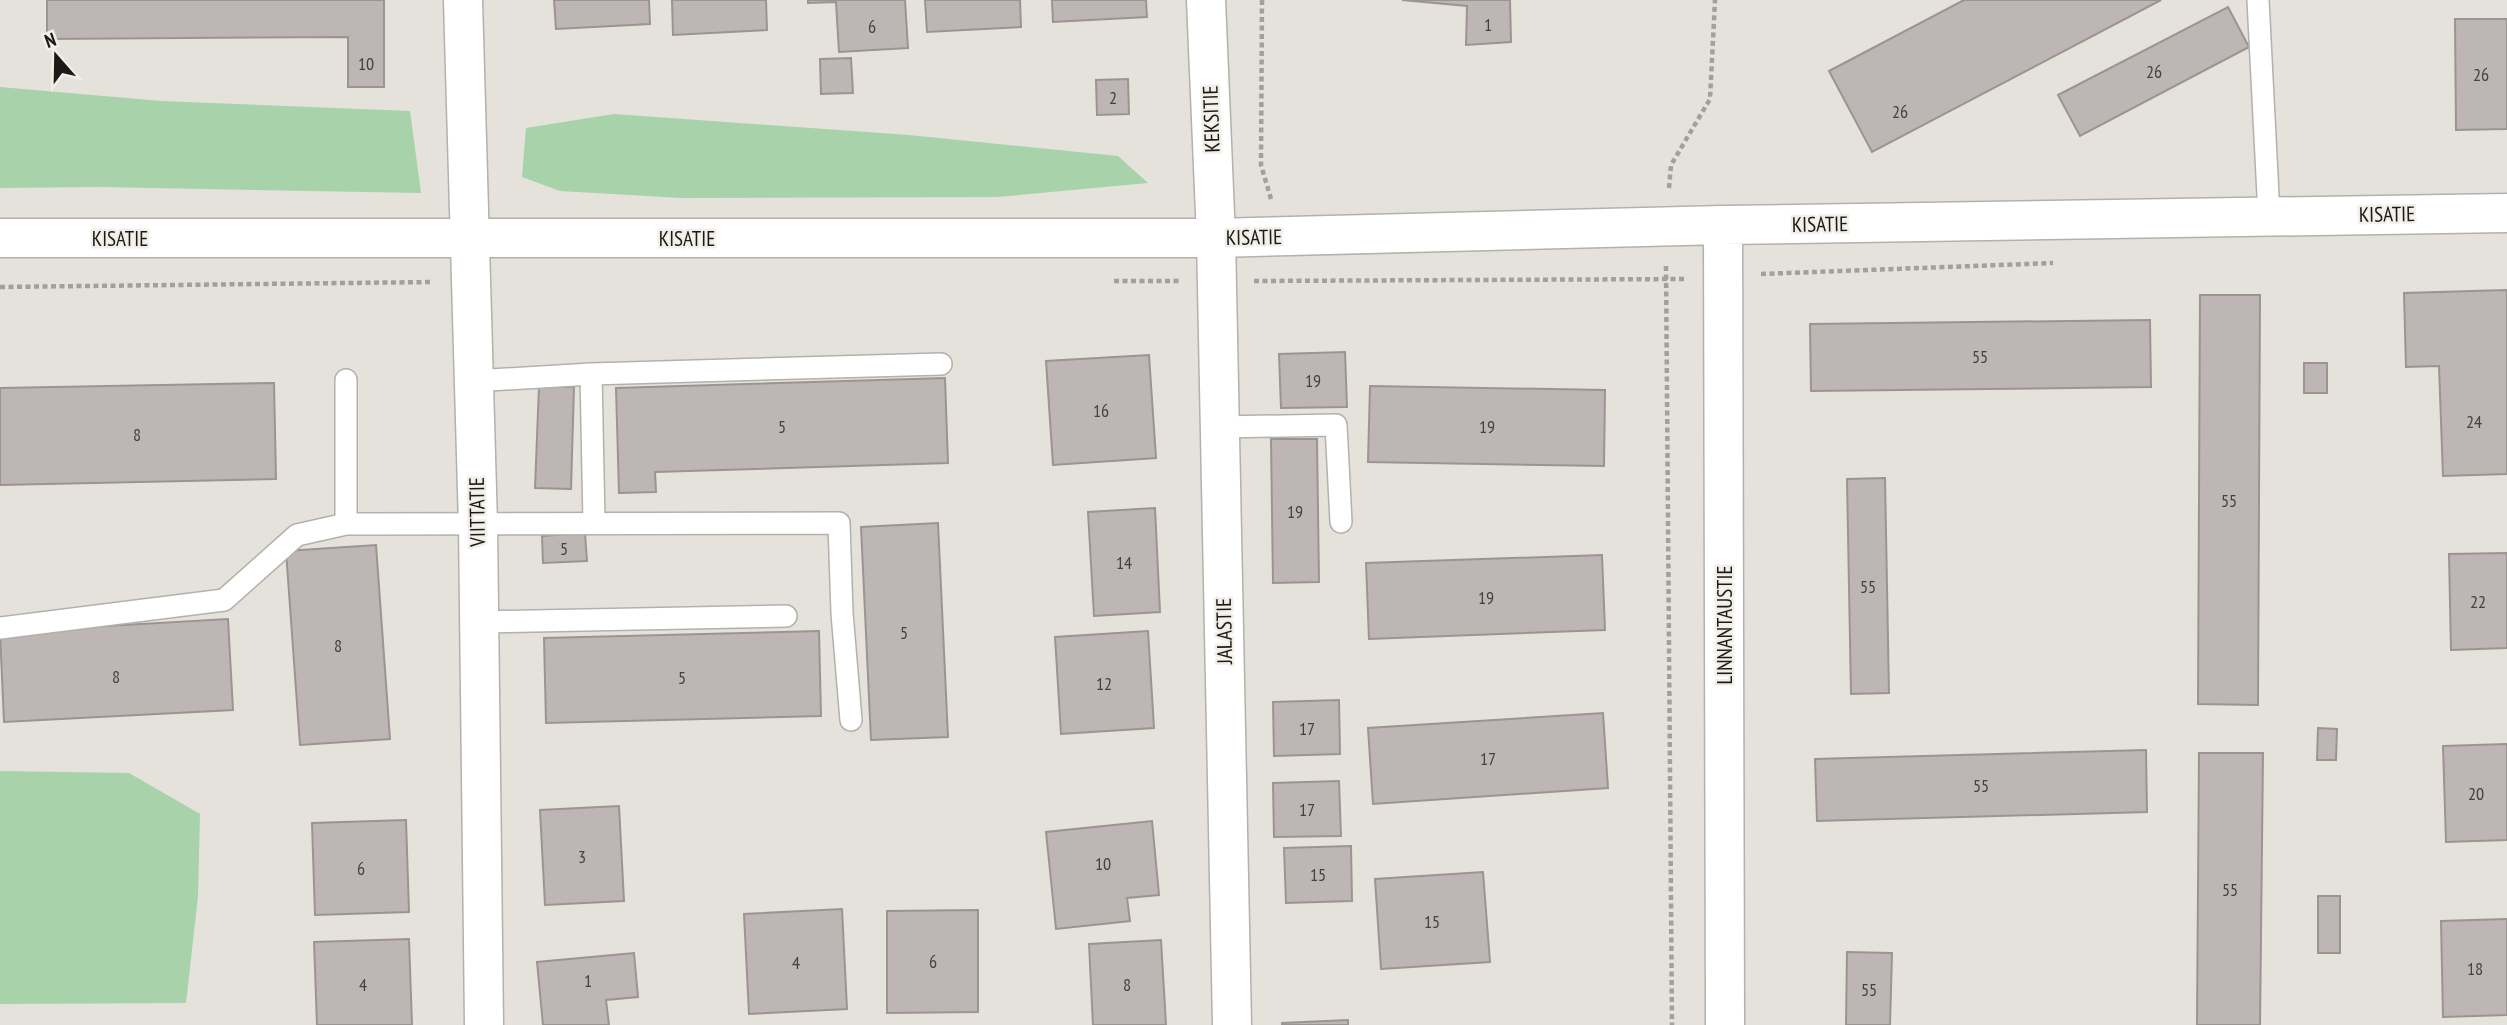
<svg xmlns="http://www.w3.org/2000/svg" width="2507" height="1025" viewBox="0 0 2507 1025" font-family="'PT Sans Narrow',sans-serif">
	<rect width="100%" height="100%" fill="#e4e2db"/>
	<path fill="#a8d2aa" d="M0 87 161 101 410 111 421 193 100 187 0 188Z
		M614 114 909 135 1118 156 1148 183 998 197 681 198 560 191 522 177 526 128Z
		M0 771 129 773 200 814 198 896 186 1003 0 1004Z"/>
	<path fill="#beb5b5" stroke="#9c9393" stroke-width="2" d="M47 0H384V87H348V37L47 39Z
		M554 0H649L650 24 556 29Z
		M672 0H766L767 30 673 35Z
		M808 0H905L908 48 839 52 836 2 808 3Z
		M925 0H1020L1021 27 927 32Z
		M1052 0H1146L1147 17 1053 22Z
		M1402 0H1510L1511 42 1466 45 1467 6Z
		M1964 0H2161L1872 152 1829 71Z
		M2228 7 2249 47 2080 136 2058 95Z
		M2455 19H2507V129L2456 130Z
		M851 58 853 93 821 94 820 59Z
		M1128 79 1129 114 1097 115 1096 80Z
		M2507 290V474L2443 476 2439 366 2406 367 2404 293Z
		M2200 295H2260L2258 705 2198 704Z
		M2150 320 2151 387 1811 391 1810 324Z
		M1345 352 1347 407 1281 408 1279 354Z
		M1149 355 1156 458 1053 465 1046 361Z
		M2304 363H2327V393H2304Z
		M945 378 948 463 655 472 656 492 619 493 616 388Z
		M274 383 276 479 0 485V388Z
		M539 386 574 387 571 489 535 488Z
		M1370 386 1605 390 1604 466 1368 462Z
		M1271 439H1317L1319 582 1273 583Z
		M1885 478 1889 693 1851 694 1847 479Z
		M1155 508 1160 612 1094 616 1088 512Z
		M938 523 948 737 871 740 861 527Z
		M585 533 587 561 543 563 542 536Z
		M376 545 390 739 300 745 286 551Z
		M2507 553V648L2451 650 2449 554Z
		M1602 555 1605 630 1369 639 1366 563Z
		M228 619 233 710 4 722 0 632Z
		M819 631 821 716 546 723 544 638Z
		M1148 631 1154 728 1061 734 1055 637Z
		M1339 700 1340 754 1274 756 1273 702Z
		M1603 713 1608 788 1373 804 1368 728Z
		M2318 728 2337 729 2336 760H2317Z
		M2507 744V840L2446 842 2443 746Z
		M2146 750 2147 812 1817 821 1815 759Z
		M2199 753H2263L2260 1025H2197Z
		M1339 781 1341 836 1274 837 1273 783Z
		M619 806 624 901 545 905 540 810Z
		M406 820 409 912 315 915 312 823Z
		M1152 821 1159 895 1127 898 1130 921 1056 929 1046 832Z
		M1351 846 1352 901 1286 903 1284 848Z
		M1483 872 1490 962 1381 969 1375 879Z
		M2318 896H2340V953H2318Z
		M842 909 847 1009 749 1014 744 914Z
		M978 910V1012L887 1013V911Z
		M2507 919V1015L2443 1017 2441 921Z
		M409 939 412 1025H317L314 942Z
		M1161 940 1166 1025H1093L1089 944Z
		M1847 952 1892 953 1890 1025H1846Z
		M634 953 638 997 606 1000 609 1025H543L537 962Z
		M1348 1020V1025H1282V1023Z"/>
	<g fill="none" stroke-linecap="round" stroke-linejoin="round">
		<g stroke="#b3b1ab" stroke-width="24">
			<path id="service" d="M2258 0 2269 215
				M591 374 594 523
				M346 380V524L839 523 842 613 851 720
				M473 381 591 374 941 364
				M1220 427 1336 425 1341 522
				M478 622 786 616
				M0 628 224 600 297 535 346 524"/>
		</g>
		<g stroke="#b3b1ab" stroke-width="41">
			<path id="minor" d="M463 0 478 525 484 1025
				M1206 0 1216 238 1232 1025"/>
		</g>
		<g stroke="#b3b1ab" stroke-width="41">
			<path id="tertiary" d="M1723 225 1725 1025
				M0 238H1216L1723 225 2507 213"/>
		</g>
		<path stroke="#a2a09b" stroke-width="4.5" stroke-dasharray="5 3.5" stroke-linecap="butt" d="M1262 0 1261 165 1271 199
			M1669 188 1671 165 1710 99 1715 0
			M1666 266 1672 1025
			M1761 274 2053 263
			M1114 281H1179
			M1254 281 1686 279
			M0 287 433 282"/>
		<use href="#service" stroke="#fff" stroke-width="21"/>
		<use href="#minor" stroke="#fff" stroke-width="38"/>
		<use href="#tertiary" stroke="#fff" stroke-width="38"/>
	</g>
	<g text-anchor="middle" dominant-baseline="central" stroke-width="5" stroke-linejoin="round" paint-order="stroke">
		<g font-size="18" fill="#44413f">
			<text x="1488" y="24">1</text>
			<text x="872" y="26">6</text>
			<text x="366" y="63">10</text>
			<text x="2154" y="71">26</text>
			<text x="2481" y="74">26</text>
			<text x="1113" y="97">2</text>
			<text x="1900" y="111">26</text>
			<text x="1980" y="356">55</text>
			<text x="1313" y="380">19</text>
			<text x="1101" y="410">16</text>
			<text x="2474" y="421">24</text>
			<text x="782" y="426">5</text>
			<text x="1487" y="426">19</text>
			<text x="137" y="434">8</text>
			<text x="2229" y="500">55</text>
			<text x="1295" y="511">19</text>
			<text x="564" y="548">5</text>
			<text x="1124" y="562">14</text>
			<text x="1868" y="586">55</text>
			<text x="1486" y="597">19</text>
			<text x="2478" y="601">22</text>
			<text x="904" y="632">5</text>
			<text x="338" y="645">8</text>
			<text x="116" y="676">8</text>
			<text x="682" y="677">5</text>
			<text x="1104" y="683">12</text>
			<text x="1307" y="728">17</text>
			<text x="1488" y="758">17</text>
			<text x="1981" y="785">55</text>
			<text x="2476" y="793">20</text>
			<text x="1307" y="809">17</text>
			<text x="582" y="856">3</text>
			<text x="1103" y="863">10</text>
			<text x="361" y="868">6</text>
			<text x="1318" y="874">15</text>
			<text x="2230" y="889">55</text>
			<text x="1432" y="921">15</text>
			<text x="933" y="961">6</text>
			<text x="796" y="962">4</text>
			<text x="2475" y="968">18</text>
			<text x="588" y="980">1</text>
			<text x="363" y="984">4</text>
			<text x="1127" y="984">8</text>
			<text x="1869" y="989">55</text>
		</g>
		<g font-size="21" fill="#1b1a18" stroke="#f1efe8">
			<text transform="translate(1211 119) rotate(-92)">KEKSITIE</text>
			<text transform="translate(2387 214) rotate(-1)">KISATIE</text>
			<text transform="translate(1820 224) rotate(-1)">KISATIE</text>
			<text transform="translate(1254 237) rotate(-1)">KISATIE</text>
			<text x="120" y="238">KISATIE</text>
			<text x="687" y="238">KISATIE</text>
			<text transform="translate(477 512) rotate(-91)">VIITTATIE</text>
			<text transform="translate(1724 625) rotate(-90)">LINNANTAUSTIE</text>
			<text transform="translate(1224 631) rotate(-91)">JALASTIE</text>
		</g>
	</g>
	<g transform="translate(56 56) rotate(340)" stroke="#f1efe8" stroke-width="5" paint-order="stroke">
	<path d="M0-5L12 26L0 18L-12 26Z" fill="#1b1a18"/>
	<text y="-10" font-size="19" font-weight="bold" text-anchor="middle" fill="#1b1a18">N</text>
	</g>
</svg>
